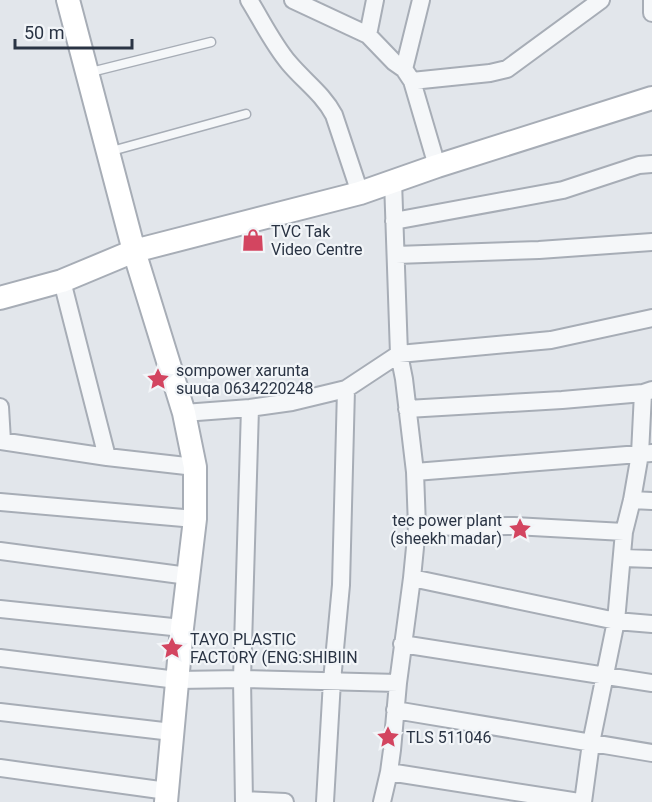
<svg xmlns="http://www.w3.org/2000/svg" width="652" height="802" viewBox="0 0 652 802" font-family="Roboto,sans-serif">
	<rect width="100%" height="100%" fill="#e2e6eb"/>
	<g fill="none" stroke-linecap="round" stroke-linejoin="round">
		<g stroke="#a7adb6" stroke-width="11">
			<path id="lane" d="M87 73 211 42
				M108 152 246 114"/>
		</g>
		<g stroke="#a7adb6" stroke-width="20">
			<path id="street" d="M249 0C262 21 273 44 289 63 304 81 323 94 334 115L360 193
				M293 0 368 35 394 62 404 69 412 81 437 166
				M652 0V13
				M368 35 375 0
				M404 69 421 0
				M412 81 490 73 507 69 601 0
				M394 221 563 190 639 165 652 164
				M396 255 539 250 652 242
				M62 281 107 457
				M0 407 2 441
				M407 409 562 400 643 393 652 390
				M184 413 250 408 292 402 346 389 399 354 551 340 652 318
				M0 441 107 457 195 467
				M415 472 652 453
				M632 500 652 501
				M0 502 195 519
				M417 527 514 526 624 532
				M0 551 188 576
				M623 558 652 559
				M412 578 616 621 652 624
				M0 609 182 628
				M402 644 652 683
				M0 658 177 680 242 679 398 683
				M395 710 652 753
				M0 712 172 732
				M0 768 167 791
				M389 772 579 802
				M244 800 285 802
				M244 802 242 679 250 408
				M325 802 332 681 341 585 346 389
				M382 802 389 772 392 750 398 683 412 578 417 527 415 472 404 379 399 354 393 181
				M583 802 591 743 616 621 624 532 632 500 640 454 643 393"/>
		</g>
		<g stroke="#a7adb6" stroke-width="26">
			<path id="secondary" d="M68 0 134 251 184 413 195 467V519L182 628 166 802
				M0 298 62 281 134 251 360 193 437 166 652 98"/>
		</g>
		<use href="#lane" stroke="#f5f7f9" stroke-width="8"/>
		<use href="#street" stroke="#f5f7f9" stroke-width="16"/>
		<use href="#secondary" stroke="#fff" stroke-width="22"/>
	</g>
	<defs>
		<g id="shop-bare" transform="scale(1.8)"><path d="M-5-2.5h2.3a2.7 3.5 0 0 1 5.4 0H5L5.5 6h-11ZM-1.5-2.5h3a1.5 2.3 0 0 0-3 0Z" fill="#d34560" stroke="#f2f5f8" stroke-width="2.5" paint-order="stroke"/></g>
		<g id="sight-bare" transform="scale(1.8)"><path d="M0-6L1.8-2.2L6-1.7L2.9 1.2L3.7 5.4L0 3.3L-3.7 5.4L-2.9 1.2L-6-1.7L-1.8-2.2Z" fill="#d34560" stroke="#f2f5f8" stroke-width="2.5" paint-order="stroke"/></g>
	</defs>
	<g fill-rule="evenodd">
		<use href="#shop-bare" x="253" y="240"/>
		<use href="#sight-bare" x="158" y="379"/>
		<use href="#sight-bare" x="520" y="529"/>
		<use href="#sight-bare" x="172" y="648"/>
		<use href="#sight-bare" x="388" y="737"/>
	</g>
	<g text-anchor="middle" dominant-baseline="central" stroke-width="4.5" stroke-linejoin="round" paint-order="stroke">
		<g font-size="16" fill="#2a3444" stroke="#f2f5f8" text-anchor="start">
			<text x="271" y="231">TVC Tak<tspan x="271" dy="18">Video Centre</tspan></text>
			<text x="176" y="370">sompower xarunta<tspan x="176" dy="18">suuqa 0634220248</tspan></text>
			<text x="502" y="520" text-anchor="end">tec power plant<tspan x="502" dy="18">(sheekh madar)</tspan></text>
			<text x="190" y="639">TAYO PLASTIC<tspan x="190" dy="18">FACTORY (ENG:SHIBIIN</tspan></text>
			<text x="406" y="737">TLS 511046</text>
		</g>
	</g>
	<path d="M15 39v9h117v-9" fill="none" stroke="#2a3444" stroke-width="3"/>
	<text x="24" y="39" font-size="18" fill="#2a3444" stroke="#f2f5f8" stroke-width="4.5" paint-order="stroke">50 m</text>
</svg>
